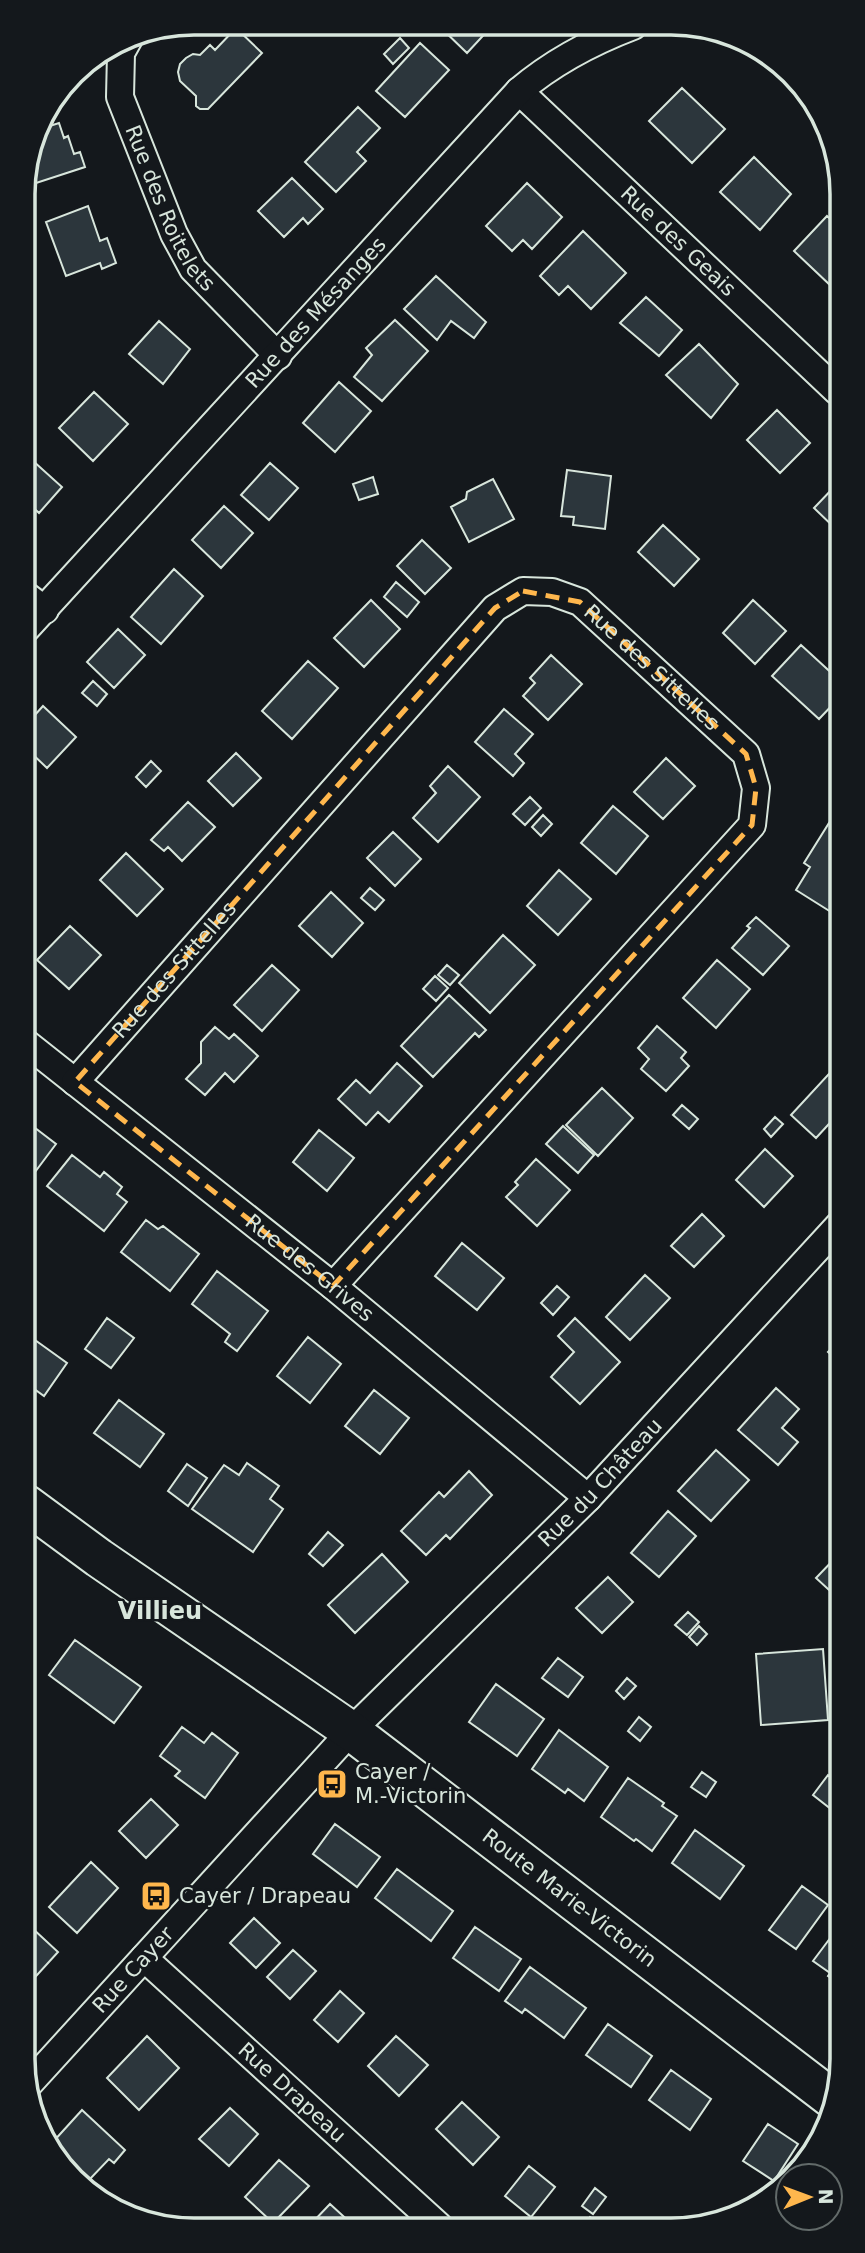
<svg xmlns="http://www.w3.org/2000/svg" width="865" height="2253" viewBox="0 0 865 2253" font-family="'DejaVu Sans',sans-serif">
	<rect width="100%" height="100%" fill="#14181c"/>
	<path fill="#2c363c" stroke="#d8e6dc" stroke-width="2" d="M437 24 493 25 467 53Z
		M236 28 262 53 208 109H200L196 106V96L180 81 178 72 180 64 186 58 193 54 200 55 210 45 215 50Z
		M400 38 409 48 393 64 384 54Z
		M420 43 449 70 405 117 376 91Z
		M777 65 792 73 813 109 772 70Z
		M682 88 725 129 692 163 649 121Z
		M358 107 380 128 357 152 366 161 336 192 305 162Z
		M59 123 64 138 68 136 74 154 80 152 85 167 30 185 26 172 37 130Z
		M754 157 791 194 760 230 720 192Z
		M292 178 323 209 308 224 303 218 284 237 258 211Z
		M527 183 562 217 532 249 523 240 512 251 486 226Z
		M88 206 100 241 107 238 116 263 102 269 100 263 66 276 46 222Z
		M827 216 837 225V278L830 285 794 251Z
		M583 231 626 273 591 309 568 286 559 295 540 276Z
		M436 276 486 322 474 338 451 321 437 340 404 309Z
		M646 297 682 330 659 356 620 323Z
		M395 320 428 351 382 401 354 377 372 355 366 348Z
		M159 321 190 349 163 384 129 354Z
		M699 344 738 384 711 418 666 375Z
		M339 382 371 411 335 452 303 423Z
		M94 392 128 424 93 461 59 428Z
		M777 410 810 443 780 473 747 440Z
		M32 460 62 487 39 513 24 499V470Z
		M270 463 298 488 269 520 241 495Z
		M567 470 611 476 605 529 573 525 574 517 561 516Z
		M373 477 378 494 359 500 353 484Z
		M493 479 514 519 469 542 451 507 466 499 467 492Z
		M837 484 838 531 814 508Z
		M224 506 253 533 221 568 192 540Z
		M663 525 699 559 674 586 638 552Z
		M422 540 451 568 425 594 397 566Z
		M174 569 203 596 161 644 131 617Z
		M396 582 419 602 407 617 384 597Z
		M371 600 400 629 364 667 334 638Z
		M753 600 786 631 755 664 723 633Z
		M118 629 145 655 114 688 87 662Z
		M801 645 838 679V699L819 719 772 676Z
		M551 655 582 684 548 720 523 696 535 683 530 678Z
		M308 661 338 688 292 739 262 711Z
		M93 681 107 694 97 706 82 693Z
		M43 706 76 737 47 768 25 747V726Z
		M504 709 533 734 515 754 524 763 513 776 475 742Z
		M835 734H838V798H831L830 763H835Z
		M236 753 261 778 233 806 208 781Z
		M666 758 695 786 663 819 634 792Z
		M151 761 161 771 146 787 136 777Z
		M448 766 480 797 438 842 413 818 436 793 430 786Z
		M530 797 541 808 525 825 513 814Z
		M188 802 215 827 182 861 168 847 164 851 151 840Z
		M613 806 648 836 616 874 581 843Z
		M543 815 552 824 541 836 532 827Z
		M829 823 838 829 839 917 796 890 810 867 804 863Z
		M393 832 421 859 395 886 367 858Z
		M126 853 163 889 137 916 100 880Z
		M559 870 591 899 558 935 527 906Z
		M370 888 384 900 375 910 361 898Z
		M331 892 363 923 332 957 299 926Z
		M756 917 789 946 763 975 732 948 750 928 747 926Z
		M70 926 101 955 69 989 37 960Z
		M503 935 535 965 490 1013 459 983Z
		M717 960 750 989 716 1028 683 998Z
		M272 965 299 990 262 1031 234 1005Z
		M447 965 459 975 450 985 438 975Z
		M435 976 448 988 436 1001 423 989Z
		M449 995 486 1030 479 1037 475 1033 433 1077 401 1046Z
		M657 1026 686 1052 681 1058 689 1066 666 1091 641 1069 649 1059 638 1048Z
		M215 1027 229 1039 234 1034 258 1056 234 1082 225 1073 205 1095 186 1079 201 1063V1042Z
		M397 1063 422 1086 389 1122 378 1112 366 1125 338 1099 356 1080 370 1093Z
		M839 1063V1113L816 1138 791 1115Z
		M602 1088 633 1118 598 1156 566 1125Z
		M682 1105 698 1119 689 1129 673 1115Z
		M775 1117 783 1124 771 1137 764 1129Z
		M26 1121 56 1144 26 1184Z
		M563 1126 594 1155 578 1173 546 1144Z
		M319 1130 354 1158 327 1191 293 1162Z
		M765 1149 793 1176 764 1207 736 1180Z
		M72 1155 100 1177 104 1172 122 1187 117 1194 127 1202 104 1231 47 1186Z
		M536 1159 570 1190 537 1226 506 1197 518 1185 515 1182Z
		M702 1214 724 1236 694 1267 671 1246Z
		M146 1220 158 1229 163 1226 199 1254 170 1291 121 1252Z
		M462 1243 504 1278 477 1310 435 1276Z
		M217 1271 268 1311 237 1351 225 1342 230 1334 192 1304Z
		M645 1275 670 1298 630 1340 606 1317Z
		M557 1286 569 1297 553 1315 541 1303Z
		M107 1318 134 1338 111 1368 85 1349Z
		M575 1318 620 1362 580 1404 551 1377 574 1352 558 1336Z
		M28 1335 67 1363 44 1396 26 1383Z
		M308 1337 341 1364 310 1403 277 1376Z
		M840 1339V1363L828 1352Z
		M776 1388 799 1409 782 1428 798 1442 778 1465 738 1430Z
		M374 1390 409 1418 380 1454 345 1426Z
		M119 1400 164 1434 140 1467 94 1433Z
		M716 1450 749 1480 711 1521 678 1491Z
		M247 1463 279 1486 270 1499 283 1509 253 1552 192 1509 224 1465 239 1475Z
		M187 1464 207 1478 188 1506 168 1491Z
		M469 1471 492 1495 450 1539 446 1535 426 1555 401 1531 439 1492 444 1497Z
		M668 1511 696 1536 659 1577 631 1553Z
		M328 1532 343 1545 323 1566 309 1554Z
		M840 1553 841 1601 816 1578Z
		M382 1554 408 1582 355 1633 328 1605Z
		M608 1577 633 1602 602 1633 576 1608Z
		M688 1612 699 1622 687 1635 675 1625Z
		M699 1626 707 1634 697 1645 689 1637Z
		M75 1640 141 1687 114 1723 49 1675Z
		M823 1649 828 1720 761 1725 756 1654Z
		M558 1658 583 1677 568 1697 542 1678Z
		M627 1678 636 1686 624 1699 616 1691Z
		M496 1684 544 1719 517 1756 469 1722Z
		M639 1717 651 1727 640 1741 628 1731Z
		M182 1727 204 1743 212 1733 238 1753 205 1798 175 1776 180 1771 160 1756Z
		M559 1730 608 1767 584 1801 568 1789 565 1793 532 1769Z
		M841 1770V1817L813 1795 828 1775 834 1779Z
		M702 1772 716 1782 706 1797 691 1787Z
		M628 1778 664 1803 662 1806 677 1816 652 1851 636 1839 634 1841 601 1817Z
		M151 1799 178 1825 146 1858 119 1831Z
		M335 1824 380 1857 357 1887 313 1854Z
		M695 1830 744 1866 720 1899 672 1863Z
		M91 1862 118 1888 77 1933 49 1907Z
		M397 1869 453 1911 431 1941 375 1898Z
		M802 1886 828 1905 796 1949 769 1930Z
		M254 1918 280 1943 256 1968 230 1943Z
		M31 1927 58 1952 28 1985V1931Z
		M475 1927 521 1959 499 1991 453 1958Z
		M834 1933 842 1938V1986L828 1976 830 1973 813 1961Z
		M293 1950 316 1971 290 1999 267 1977Z
		M530 1967 586 2008 564 2038 525 2009 522 2013 505 2001Z
		M340 1991 364 2013 338 2042 314 2020Z
		M608 2024 652 2056 631 2087 586 2055Z
		M147 2036 179 2068 139 2110 107 2078Z
		M396 2036 428 2065 399 2096 368 2066Z
		M671 2070 711 2099 690 2130 649 2100Z
		M462 2102 499 2137 473 2165 436 2129Z
		M230 2108 258 2134 229 2166 199 2139Z
		M82 2110 125 2150 114 2163 109 2159 88 2181 92 2185 89 2189 73 2180 52 2143Z
		M768 2124 798 2144 774 2181 743 2161Z
		M279 2160 309 2186 273 2223 245 2197Z
		M529 2166 555 2187 531 2217 505 2196Z
		M595 2188 606 2197 593 2214 582 2206Z
		M330 2204 354 2226H309Z
		M590 2217 603 2225H585Z"/>
	<g fill="none" stroke-linecap="round" stroke-linejoin="round">
		<g stroke="#d8e6dc" stroke-width="30">
			<g id="minor">
				<path id="s1" d="M131 35 121 53 120 97 174 234 193 269 278 356"/>
				<path id="s2" d="M519 91 837 391"/>
				<path d="M24 594 45 610"/>
				<path id="s3" d="M24 631 519 91C553 62 591 42 633 26"/>
				<path id="s4" d="M26 1043 333 1286 588 1498"/>
				<path id="s5" d="M75 1082 495 608 523 591 552 592 580 602 746 754 756 788 752 825 333 1286"/>
				<path id="s6" d="M144 1958 439 2226"/>
				<path id="s7" d="M28 2085 351 1731 588 1498 840 1224"/>
			</g>
		</g>
		<g stroke="#d8e6dc" stroke-width="42">
			<g id="primary">
				<path id="s8" d="M27 1505 99 1558 351 1731 835 2101"/>
			</g>
		</g>
		<use href="#minor" stroke="#14181c" stroke-width="26"/>
		<use href="#primary" stroke="#14181c" stroke-width="38"/>
	</g>
	<path fill="none" stroke="#ffb74d" stroke-width="5" stroke-dasharray="14 9" stroke-linejoin="round" d="M523 591 580 602 746 754 756 788 752 825 333 1286 75 1082 495 608Z"/>
	<defs>
		<g id="bus-square" transform="scale(1.575)"><rect x="-9" y="-9" width="18" height="18" rx="4" fill="#ffb74d" stroke="#14181c"/><path d="M-5-6H5V4H4V6H2V4H-2V6H-4V4H-5ZM-3.5-4V0h7V-4ZM-3.5 1.2v1.5H-2V1.2ZM2 1.2v1.5H3.5V1.2Z" fill="#111"/></g>
	</defs>
	<g fill-rule="evenodd">
		<use href="#bus-square" x="332" y="1784"/>
		<use href="#bus-square" x="156" y="1896"/>
	</g>
	<g text-anchor="middle" dominant-baseline="central" stroke-width="5" stroke-linejoin="round" paint-order="stroke">
		<g font-size="21" fill="#d8e6dc" stroke="#14181c">
			<text stroke="none"><textPath href="#s1" startOffset="187">Rue des Roitelets</textPath></text>
			<text stroke="none"><textPath href="#s2" startOffset="219">Rue des Geais</textPath></text>
			<text stroke="none"><textPath href="#s3" startOffset="432">Rue des Mésanges</textPath></text>
			<text stroke="none"><textPath href="#s5" startOffset="822">Rue des Sittelles</textPath></text>
			<text stroke="none"><textPath href="#s5" startOffset="150">Rue des Sittelles</textPath></text>
			<text stroke="none"><textPath href="#s4" startOffset="362">Rue des Grives</textPath></text>
			<text stroke="none"><textPath href="#s7" startOffset="831">Rue du Château</textPath></text>
			<text stroke="none"><textPath href="#s8" startOffset="670">Route Marie-Victorin</textPath></text>
			<text stroke="none"><textPath href="#s7" startOffset="156">Rue Cayer</textPath></text>
			<text stroke="none"><textPath href="#s6" startOffset="200">Rue Drapeau</textPath></text>
		</g>
		<g font-size="21" fill="#d8e6dc" stroke="#14181c" text-anchor="start">
			<text x="355" y="1772">Cayer /<tspan x="355" dy="24">M.-Victorin</tspan></text>
			<text x="179" y="1896">Cayer / Drapeau</text>
		</g>
		<g font-size="24" font-weight="bold" fill="#d8e6dc" stroke="#14181c">
			<text x="160" y="1611">Villieu</text>
		</g>
	</g>
	<path d="M0 0H865V2253H0ZM194 35H671A159 159 0 0 1 830 194V2059A159 159 0 0 1 671 2218H194A159 159 0 0 1 35 2059V194A159 159 0 0 1 194 35Z" fill="#14181c" fill-rule="evenodd"/>
	<path fill="none" stroke="#d8e6dc" stroke-width="3.5" d="M194 35H671A159 159 0 0 1 830 194V2059A159 159 0 0 1 671 2218H194A159 159 0 0 1 35 2059V194A159 159 0 0 1 194 35Z"/>
	<g transform="translate(809 2197) rotate(89)"><circle r="33" fill="#14181c" stroke="#626a69" stroke-width="2"/>
	<path d="M0-5L12 26L0 18L-12 26Z" fill="#ffb74d"/>
	<text y="-10" font-size="19" font-weight="bold" text-anchor="middle" fill="#d8e6dc">N</text>
	</g>
</svg>
